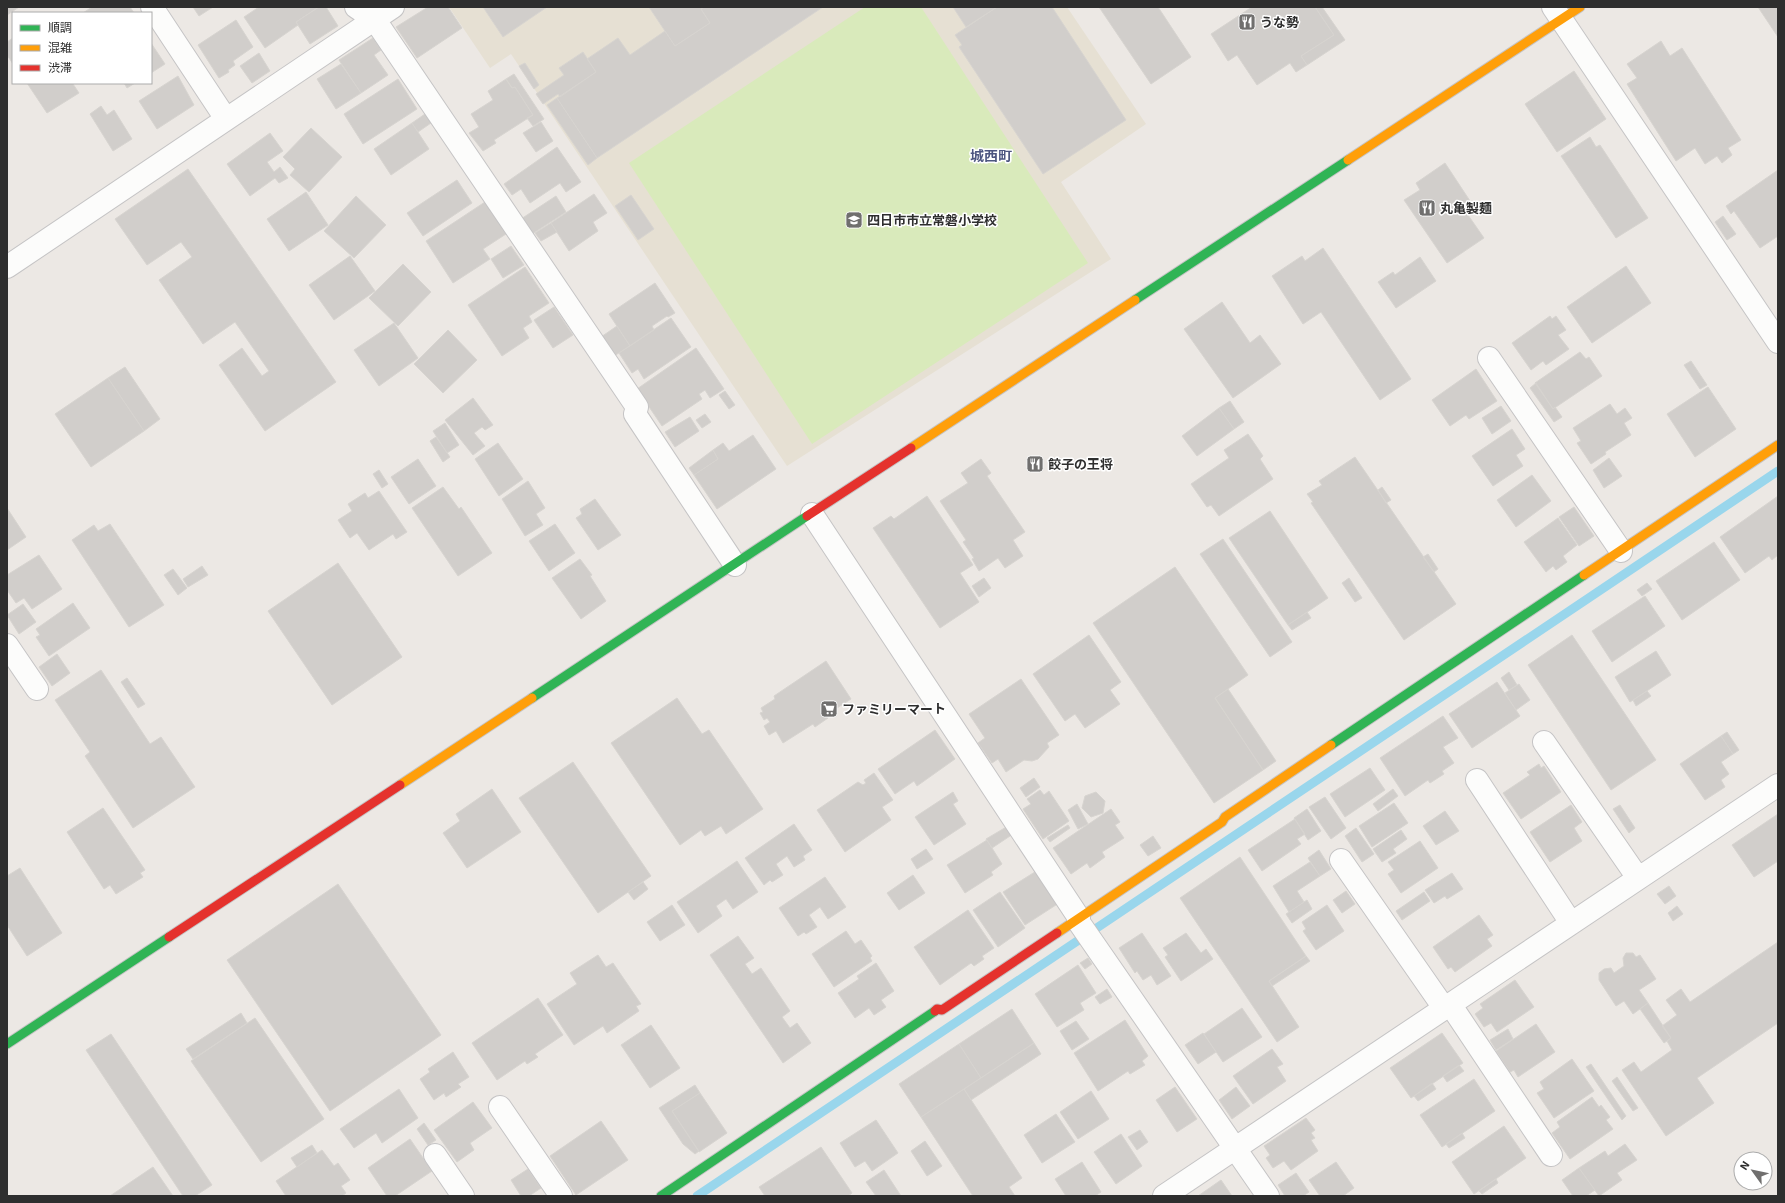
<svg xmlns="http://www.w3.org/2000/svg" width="1785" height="1203" viewBox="0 0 1785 1203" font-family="'Exo 2','Noto Sans JP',sans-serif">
	<rect width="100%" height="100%" fill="#ece8e4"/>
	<path fill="#e6e0d3" d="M449 7H1067L1146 124 1061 182 1111 259 787 466 511 54 490 68Z"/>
	<path fill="#d9eabb" d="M865 7H921L1088 263 812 444 629 163Z"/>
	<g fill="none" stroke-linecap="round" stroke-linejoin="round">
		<path stroke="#99d6ec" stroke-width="9" d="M697 1196 1778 471"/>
	</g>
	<path fill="#d1cecb" stroke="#d7d4d0" d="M7 7H19L7 15Z
		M92 7H130L134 13H83Z
		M193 7H213L199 16Z
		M259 7H316L317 8 296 22 298 25 265 48 244 17Z
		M319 7H326L338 26 310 44 296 22Z
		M428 7H448L462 28 417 58 396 27Z
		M483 7H547L503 37Z
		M649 7H704L701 9 710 23 675 46Z
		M704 7H823L597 158 557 98 596 72 587 59 618 38 630 55 665 31 675 46 710 23 701 9Z
		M953 7H997L966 27Z
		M997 7H1052L1126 120 1043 174 959 47 962 45 955 35Z
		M1099 7H1158L1191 57 1151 84Z
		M1252 7H1315L1334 35 1301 56 1307 65 1296 72 1290 63 1257 85 1237 55 1228 61 1211 34Z
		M1315 7H1322L1345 40 1307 65 1301 56 1334 35Z
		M1758 7H1778V37Z
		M236 20 253 47 233 61 235 65 228 70 229 72 219 78 198 45Z
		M13 38V64L7 55V42Z
		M373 38 381 50 374 55 388 75 361 93 339 60Z
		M1661 41 1670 56 1682 48 1741 140 1728 148 1732 155 1722 163 1717 156 1705 164 1695 148 1676 161 1627 84 1637 78 1627 64Z
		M151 43 165 64 151 73Z
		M583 52 596 72 560 97 558 94 543 104 536 94 564 75 559 68Z
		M259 53 270 71 252 83 240 66Z
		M525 63 539 85 534 89 519 66Z
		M341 64 361 93 336 109 317 79Z
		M1574 71 1606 119 1557 152 1525 104Z
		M514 74 544 119 533 126 527 118 533 115 515 87 512 88 506 79Z
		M178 76 194 105 157 129 139 101Z
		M398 79 417 109 363 144 344 114Z
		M506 79 512 88 515 87 533 115 494 140 496 143 483 151 469 133 479 127 471 114 493 100 488 91Z
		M27 83H74L73 84 79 93 47 113Z
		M124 83H135L127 88Z
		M557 98 597 158 588 165 547 105Z
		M101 106 107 115 114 110 132 139 113 151 90 114Z
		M425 114 431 123 418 132 412 123Z
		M541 122 553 141 536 152 523 133Z
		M412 123 429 149 391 175 374 149Z
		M311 128 342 157 309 192 290 175 295 169 283 157Z
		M270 133 283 151 267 162 274 172 280 167 288 178 279 183 275 178 250 196 227 164Z
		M1590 137 1596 147 1600 145 1648 218 1616 238 1561 156Z
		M557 147 581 182 566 192 560 183 530 203 521 189 512 195 504 184Z
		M1445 163 1476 210 1468 215 1484 238 1447 263 1404 200 1420 190 1416 183Z
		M188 169 336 382 265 431 219 365 242 348 262 376 269 371 235 322 203 344 159 280 192 257 181 242 147 265 115 219Z
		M1778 170V236L1760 248 1734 211 1731 214 1726 206Z
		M457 180 472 203 423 236 407 213Z
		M306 192 328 225 289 251 267 219Z
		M594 194 607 213 593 222 598 231 569 251 551 223Z
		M631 195 654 229 638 240 615 206Z
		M356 196 386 225 354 258 324 231Z
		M556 196 566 212 532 234 521 219Z
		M485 202 506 234 483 249 490 259 453 283 426 241Z
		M1723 216 1736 234 1727 240 1715 222Z
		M551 223 557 232 541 241 535 233Z
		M511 246 524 265 503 278 491 259Z
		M1323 248 1411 379 1380 400 1321 312 1303 324 1272 276 1302 256 1305 261Z
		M350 256 375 291 334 320 309 285Z
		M1420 257 1436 281 1396 308 1378 282 1393 272 1395 275Z
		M403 264 431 292 398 326 369 298Z
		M1626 266 1651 303 1592 343 1567 307Z
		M525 267 549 303 529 316 532 322 523 328 529 338 502 356 468 305Z
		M655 283 675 313 668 317 667 316 652 326 654 330 630 346 609 314Z
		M1222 302 1250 343 1260 335 1281 364 1233 398 1184 329Z
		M554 307 573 335 553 348 534 320Z
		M1550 316 1552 319 1556 316 1566 330 1558 335 1569 349 1546 365 1543 361 1531 370 1512 343Z
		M671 318 691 347 644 379 638 369 632 373 619 353Z
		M394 323 418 358 379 386 354 350Z
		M617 326 630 346 614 356 601 337Z
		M448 330 477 360 443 393 414 364Z
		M696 348 724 389 710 398 705 390 699 394 702 399 662 426 637 389Z
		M1580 352 1586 359 1589 357 1602 376 1553 409 1535 383Z
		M1691 361 1707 385 1700 389 1684 365Z
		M125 367 160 419 144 431 108 378Z
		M1476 369 1497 401 1469 419 1466 415 1450 426 1432 400Z
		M108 378 144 431 91 467 55 414Z
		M1536 383 1553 409 1555 407 1562 417 1554 422 1530 388Z
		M1708 387 1736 429 1695 457 1667 414Z
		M725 391 735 405 729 409 719 395Z
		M473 398 493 425 485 430 482 427 474 433 485 446 473 455 445 420Z
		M1230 401 1244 422 1234 429 1219 408Z
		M1610 404 1617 414 1625 408 1632 418 1624 423 1631 435 1605 452 1606 454 1591 464 1577 443 1581 441 1573 428Z
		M1501 406 1511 421 1492 434 1482 418Z
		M1219 408 1234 429 1197 456 1182 436Z
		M705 414 711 422 702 428 696 420Z
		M690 417 699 431 675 447 665 432Z
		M445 423 459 445 447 453 433 431Z
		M1512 429 1525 449 1516 455 1523 466 1493 486 1472 456Z
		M1248 434 1263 456 1260 459 1273 479 1219 516 1211 505 1207 507 1191 484 1229 458 1224 450Z
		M753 435 776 469 717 509 694 475 718 459 713 450 723 443 729 451Z
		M436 437 450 457 443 462 430 441Z
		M498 443 523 479 499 496 475 459Z
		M713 450 718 459 694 475 689 468Z
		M1355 457 1456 604 1404 640 1311 503 1313 502 1307 494 1322 485 1319 481Z
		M1609 458 1622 476 1604 488 1593 470Z
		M418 459 436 486 409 504 391 477Z
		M981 459 991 473 987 476 1025 532 1013 540 1023 556 1005 568 998 558 979 571 972 559 974 558 963 542 966 540 940 501 968 483 961 473Z
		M379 470 388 484 382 488 373 474Z
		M1532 475 1551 501 1516 527 1497 500Z
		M528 481 545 508 536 514 543 525 525 536 502 499Z
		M443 487 459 509 461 507 492 553 458 576 412 508Z
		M1382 487 1391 500 1386 503 1378 490Z
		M379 491 407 532 396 539 393 534 369 550 357 533 350 538 338 520 352 511 348 504 365 493 368 498Z
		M927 496 973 565 960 573 979 602 940 628 873 528 891 516 894 519Z
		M1778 496V555L1772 560 1769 556 1745 573 1720 537Z
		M595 499 621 535 598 550 576 518 582 514 580 509Z
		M1574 507 1594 536 1579 546 1559 517Z
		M7 508 26 537 7 550Z
		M1270 511 1328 598 1288 625 1229 538Z
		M1558 518 1577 545 1563 556 1567 562 1556 570 1553 566 1546 572 1524 542Z
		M110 524 164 605 129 627 72 540 94 525 98 531Z
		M555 524 575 553 549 571 529 541Z
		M1223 539 1292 642 1270 657 1200 554Z
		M1714 542 1740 580 1682 620 1656 581Z
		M1428 554 1438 569 1434 572 1423 557Z
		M39 555 62 589 32 609 24 598 16 603 7 590V575Z
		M580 559 592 575 590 576 606 601 581 619 552 578Z
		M338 563 402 657 332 705 268 611Z
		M202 566 208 575 188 587 183 579Z
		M1175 567 1248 675 1215 698 1263 770 1214 803 1093 623Z
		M173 569 187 588 178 595 164 575Z
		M984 578 991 588 979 597 972 586Z
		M1349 578 1362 598 1355 602 1342 583Z
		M1647 583 1652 589 1642 596 1637 590Z
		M1645 596 1665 626 1612 662 1592 631Z
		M73 603 90 628 49 656 36 637 40 635 36 629Z
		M23 604 36 622 19 634 7 615Z
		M1307 612 1311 618 1292 630 1288 625Z
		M1089 635 1121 682 1110 690 1120 704 1085 728 1075 714 1065 721 1033 674Z
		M1572 635 1656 760 1611 790 1528 665Z
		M1656 651 1671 675 1630 702 1615 677Z
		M57 654 70 673 52 686 39 667Z
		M826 661 851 699 826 715 828 718 815 727 813 724 783 743 776 731 769 735 764 726 770 722 767 718 764 720 760 713 763 712 761 708 775 699 774 696Z
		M101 670 150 744 161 737 195 787 133 828 85 756 90 752 55 700Z
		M1509 672 1517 685 1509 690 1501 678Z
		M127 678 145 704 138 708 121 682Z
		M1021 679 1059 735 1047 743 1049 747 1038 759 1032 761 1024 760 1006 772 998 759 992 763 978 743 985 738 969 714Z
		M1497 682 1520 716 1472 748 1449 714Z
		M1519 684 1530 700 1516 710 1505 693Z
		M1228 689 1276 761 1263 770 1215 698Z
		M1647 691 1651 696 1636 706 1633 700Z
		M677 698 702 734 709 730 763 809 726 834 721 826 705 836 701 830 680 845 611 743Z
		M1443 716 1458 738 1443 747 1454 763 1442 771 1444 774 1430 783 1428 780 1405 796 1380 758Z
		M935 730 955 759 917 786 914 781 895 794 878 769Z
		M1727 732 1739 750 1733 754 1721 736Z
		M1721 736 1733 754 1721 762 1729 774 1721 780 1725 787 1705 800 1680 764Z
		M573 762 651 876 598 913 519 798Z
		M1539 764 1541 768 1544 766 1561 792 1521 819 1503 793 1530 775 1527 772Z
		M1370 768 1385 790 1345 817 1330 794Z
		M874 773 893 800 882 807 891 820 845 852 817 810 858 782 863 785 866 783 864 780Z
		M1034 778 1040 787 1026 797 1020 788Z
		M492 789 521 832 467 868 443 833 460 821 456 814Z
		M1393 789 1398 796 1378 811 1373 804Z
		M1040 790 1044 795 1049 791 1069 821 1043 839 1023 809 1031 804 1027 799Z
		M953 792 958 801 953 804 966 824 934 845 915 817Z
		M1096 792 1105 801 1103 813 1091 817 1082 808 1085 796Z
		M1325 797 1346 828 1331 839 1309 807Z
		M1394 803 1408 823 1372 847 1359 826Z
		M1077 804 1088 824 1078 829 1068 810Z
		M1571 805 1582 822 1574 828 1582 841 1550 862 1530 832Z
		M1620 805 1635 828 1629 833 1613 809Z
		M103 808 145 870 140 873 143 877 116 894 110 885 104 889 67 832Z
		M1111 809 1120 822 1115 825 1124 838 1102 852 1105 857 1090 868 1087 863 1071 874 1053 848Z
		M1307 809 1321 831 1308 840 1294 818Z
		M1445 811 1459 831 1436 845 1423 826Z
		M1778 814V861L1754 877 1732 845Z
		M1295 819 1305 834 1297 839 1301 844 1262 871 1248 850Z
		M794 824 812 850 803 856 805 860 794 867 787 856 776 864 783 875 772 882 770 880 764 885 745 858Z
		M1068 825 1070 828 1050 842 1047 838Z
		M1008 826 1013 834 992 848 986 839Z
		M1356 828 1374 854 1362 862 1345 836Z
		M1401 830 1407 839 1393 849 1396 853 1382 862 1373 849Z
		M1153 836 1161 848 1148 856 1140 845Z
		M987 840 1002 864 991 872 993 875 965 893 947 865Z
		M1420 841 1438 868 1401 893 1388 874 1394 870 1388 862Z
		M926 849 933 859 917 869 911 859Z
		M1319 850 1331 869 1320 876 1308 858Z
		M1240 857 1306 956 1269 981 1299 1027 1277 1042 1180 898Z
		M737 861 758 892 733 909 726 899 716 906 722 916 698 933 677 902Z
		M1310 862 1320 876 1297 891 1304 902 1289 912 1273 886Z
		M20 868 62 933 27 956 7 925V876Z
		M1038 870 1059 903 1025 925 1003 892Z
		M1452 873 1463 889 1447 899 1445 896 1434 903 1425 890Z
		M913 875 925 893 899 910 887 893Z
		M825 877 846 907 828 919 820 907 809 915 817 927 806 934 804 932 798 936 779 908Z
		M643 882 648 889 634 900 628 892Z
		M338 884 441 1035 330 1111 227 960Z
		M1669 886 1676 896 1665 904 1657 894Z
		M1346 891 1355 904 1342 913 1333 900Z
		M1000 892 1025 928 998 947 973 910Z
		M1424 892 1430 901 1402 920 1396 911Z
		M1307 900 1312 909 1292 923 1286 914Z
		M672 905 685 925 660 941 647 922Z
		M1327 905 1344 931 1316 950 1303 931 1306 929 1302 922Z
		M1677 906 1683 914 1673 921 1668 913Z
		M968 910 994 948 982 956 984 959 974 966 971 963 940 985 914 947Z
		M1479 915 1493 935 1487 939 1492 946 1455 972 1451 967 1448 969 1433 947Z
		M846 931 855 944 861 940 872 956 870 958 872 961 834 987 812 954Z
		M1142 933 1171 976 1157 985 1151 975 1143 980 1137 971 1135 973 1119 948Z
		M1186 933 1201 953 1206 949 1213 959 1181 981 1165 957 1168 955 1163 948Z
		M738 936 754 958 745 964 752 974 761 968 790 1011 782 1017 790 1028 797 1023 811 1043 783 1063 710 955Z
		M1778 942V1023L1697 1078 1714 1103 1666 1136 1622 1070 1634 1062 1641 1072 1672 1050 1667 1041 1671 1038 1662 1026 1677 1015 1666 1000 1681 989 1690 1002Z
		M1626 953H1633L1636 957 1640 955 1656 979 1639 990 1648 1003 1633 1014 1624 1001 1616 1006 1599 980V973L1604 969 1611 968 1614 973 1624 966 1623 958Z
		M598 955 606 967 613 963 641 1004 636 1006 639 1011 607 1033 603 1026 574 1045 547 1004 577 984 570 973Z
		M1306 956 1310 961 1272 986 1269 981Z
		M1088 958 1092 964 1085 969 1080 963Z
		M876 963 894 991 881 1000 886 1007 874 1015 869 1008 855 1018 838 993 859 979 857 976Z
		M1078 965 1096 993 1080 1003 1084 1010 1057 1027 1035 994Z
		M1515 980 1534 1007 1497 1032 1491 1023 1484 1027 1475 1014 1483 1008 1480 1004Z
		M1107 989 1112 997 1100 1004 1095 997Z
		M538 998 563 1035 535 1054 538 1057 527 1064 525 1061 497 1080 472 1043Z
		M1648 1003 1671 1038 1664 1043 1640 1009Z
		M1242 1008 1262 1037 1223 1062 1204 1034Z
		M1012 1009 1034 1043 981 1078 959 1044Z
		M241 1013 247 1023 193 1059 186 1049Z
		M255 1018 324 1119 261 1162 191 1061Z
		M1125 1020 1148 1056 1142 1061 1145 1065 1130 1074 1128 1071 1098 1091 1074 1053Z
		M1076 1021 1089 1039 1072 1050 1060 1031Z
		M1536 1024 1555 1052 1518 1077 1514 1070 1510 1072 1496 1051Z
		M651 1025 680 1068 650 1088 621 1045Z
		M1508 1029 1513 1039 1496 1050 1490 1040Z
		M1203 1033 1216 1052 1198 1064 1185 1045Z
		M1442 1033 1463 1063 1411 1098 1390 1068Z
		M111 1034 212 1185 195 1196H183L86 1050Z
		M1034 1043 1041 1054 971 1100 964 1089Z
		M959 1044 981 1078 921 1117 899 1084Z
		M1272 1049 1283 1064 1277 1067 1286 1081 1253 1104 1233 1076Z
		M453 1052 469 1077 458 1084 461 1087 446 1097 444 1093 434 1100 420 1079 430 1072 428 1069Z
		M1572 1059 1594 1091 1554 1118 1537 1093 1544 1089 1540 1082Z
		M1591 1064 1626 1116 1622 1120 1586 1067Z
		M1459 1065 1464 1071 1447 1082 1443 1076Z
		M1617 1077 1638 1108 1633 1111 1612 1081Z
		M1474 1079 1495 1111 1442 1147 1420 1115Z
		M1432 1083 1436 1089 1418 1101 1414 1096Z
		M695 1085 700 1093 672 1111 699 1151 695 1154 683 1144 659 1108Z
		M1175 1087 1197 1119 1177 1132 1156 1100Z
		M1236 1087 1250 1106 1232 1119 1219 1100Z
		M399 1089 418 1118 382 1143 376 1133 354 1148 340 1129Z
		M964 1089 1022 1178 1009 1187 1015 1196H973L921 1117Z
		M1091 1091 1109 1119 1078 1139 1060 1112Z
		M700 1093 727 1133 699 1152 672 1111Z
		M1592 1097 1599 1107 1601 1105 1610 1117 1606 1120 1613 1129 1570 1159 1552 1133 1560 1127 1557 1122Z
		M473 1102 492 1128 470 1143 474 1150 457 1162 434 1130Z
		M1056 1114 1075 1142 1042 1163 1024 1135Z
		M1306 1118 1315 1130 1311 1133 1315 1138 1311 1140 1318 1151 1291 1170 1284 1161 1273 1168 1266 1158 1270 1155 1264 1146Z
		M876 1120 898 1153 872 1171 865 1161 855 1167 840 1143Z
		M601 1121 628 1160 576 1195 550 1156Z
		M424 1123 436 1140 428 1145 417 1129Z
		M1504 1126 1526 1158 1474 1194 1452 1162Z
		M1140 1130 1148 1142 1137 1150 1128 1137Z
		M1462 1133 1465 1138 1449 1148 1446 1144Z
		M1121 1134 1142 1166 1116 1184 1094 1152Z
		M410 1139 432 1171 395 1196H387L368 1168Z
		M925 1141 942 1166 927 1176 911 1151Z
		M1625 1144 1637 1160 1617 1173 1622 1180 1599 1196 1579 1168 1605 1151 1608 1156Z
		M312 1145 317 1153 297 1167 291 1158Z
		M821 1147 852 1193 848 1196H765L759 1187Z
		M322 1150 334 1166 338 1163 350 1180 341 1186 346 1193 342 1196H286L276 1181Z
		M1082 1162 1101 1192 1095 1196H1066L1055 1179Z
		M1336 1162 1354 1188 1343 1196H1320L1309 1180Z
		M153 1167 173 1196H110Z
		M1579 1168 1595 1190 1586 1196H1573L1562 1180Z
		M528 1169 541 1188 529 1196H521L511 1180Z
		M884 1170 901 1196H876L866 1182Z
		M1296 1173 1309 1192 1303 1196H1285L1278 1185Z
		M1496 1179 1498 1183 1482 1194 1479 1191Z
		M1221 1180 1232 1196H1198Z"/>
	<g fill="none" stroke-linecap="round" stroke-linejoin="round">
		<g stroke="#c5c4c5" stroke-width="24">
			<path id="street" d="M152 7 226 119
				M356 7 375 20 637 407 635 414 735 565
				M1553 7 1778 342
				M7 267 393 7
				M1489 358 1621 551
				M812 514 1079 918
				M7 645 37 689
				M1544 742 1638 878
				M1477 780 1571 923
				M1341 860 1444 1008
				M1078 921 1268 1196
				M1450 1004 1551 1155
				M500 1107 561 1196
				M435 1155 463 1196
				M1164 1196 1778 785"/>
		</g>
		<g stroke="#c5c4c5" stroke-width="11">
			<path id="fast" d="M1135 300 1348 160
				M532 698 807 516
				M1331 745 1584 575
				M7 1044 169 937
				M661 1196 935 1011"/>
		</g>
		<g stroke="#c5c4c5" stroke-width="11">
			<path id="slow" d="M1348 160 1580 7
				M911 448 1135 300
				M1584 575 1778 445
				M400 785 532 698
				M1057 933 1222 822 1225 817 1331 745"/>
		</g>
		<g stroke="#c5c4c5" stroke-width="11">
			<path id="jam" d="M807 516 911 448
				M169 937 400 785
				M935 1011 937 1009 942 1010 1057 933"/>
		</g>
		<use href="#street" stroke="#fcfcfb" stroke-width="22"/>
		<use href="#fast" stroke="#30b455" stroke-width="9"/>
		<use href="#slow" stroke="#ff9f0a" stroke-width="9"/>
		<use href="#jam" stroke="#e5322d" stroke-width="9"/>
	</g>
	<defs>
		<g id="restaurant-square" transform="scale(0.9)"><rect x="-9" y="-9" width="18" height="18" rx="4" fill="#706f6e" stroke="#fff"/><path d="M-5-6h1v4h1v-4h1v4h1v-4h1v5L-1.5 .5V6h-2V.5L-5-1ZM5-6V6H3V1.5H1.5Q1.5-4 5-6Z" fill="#fff"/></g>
		<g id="school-square" transform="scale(0.9)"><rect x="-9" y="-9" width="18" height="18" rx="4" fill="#706f6e" stroke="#fff"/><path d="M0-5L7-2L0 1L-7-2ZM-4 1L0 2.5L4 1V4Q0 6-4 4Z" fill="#fff"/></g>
		<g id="supermarket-square" transform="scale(0.9)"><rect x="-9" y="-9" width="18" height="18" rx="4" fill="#706f6e" stroke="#fff"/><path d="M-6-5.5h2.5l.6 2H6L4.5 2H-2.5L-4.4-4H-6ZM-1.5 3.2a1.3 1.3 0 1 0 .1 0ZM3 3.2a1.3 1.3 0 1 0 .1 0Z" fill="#fff"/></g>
	</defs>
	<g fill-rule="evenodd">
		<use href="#restaurant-square" x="1247" y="22"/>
		<use href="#restaurant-square" x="1427" y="208"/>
		<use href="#school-square" x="854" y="220"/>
		<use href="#restaurant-square" x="1035" y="464"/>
		<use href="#supermarket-square" x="829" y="709"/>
	</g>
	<g text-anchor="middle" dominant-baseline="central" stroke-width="3" stroke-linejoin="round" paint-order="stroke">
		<g font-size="13" font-weight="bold" fill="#2e2e2e" stroke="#fff" text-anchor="start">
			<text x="1260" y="22">うな勢</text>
			<text x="1440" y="208">丸亀製麺</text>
			<text x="867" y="220">四日市市立常磐小学校</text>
			<text x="1048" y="464">餃子の王将</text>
			<text x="842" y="709">ファミリーマート</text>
		</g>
		<g font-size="14" font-weight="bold" fill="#4d5680" stroke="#fff">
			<text x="991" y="155">城西町</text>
		</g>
	</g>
	<rect width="1785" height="1203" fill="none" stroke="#2e2e2e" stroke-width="16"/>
	<rect x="12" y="12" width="140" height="72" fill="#ffffff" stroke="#ababab"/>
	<rect x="20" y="25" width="20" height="6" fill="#30b455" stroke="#ababab"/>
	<text x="48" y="32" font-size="12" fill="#2e2e2e">順調</text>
	<rect x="20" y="45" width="20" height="6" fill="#ff9f0a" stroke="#ababab"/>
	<text x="48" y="52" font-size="12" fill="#2e2e2e">混雑</text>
	<rect x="20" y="65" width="20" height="6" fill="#e5322d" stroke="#ababab"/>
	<text x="48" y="72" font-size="12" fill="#2e2e2e">渋滞</text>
	<g transform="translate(1753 1171) rotate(303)"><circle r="19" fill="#ffffff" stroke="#ababab"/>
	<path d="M0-3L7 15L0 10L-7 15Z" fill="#706f6e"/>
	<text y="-6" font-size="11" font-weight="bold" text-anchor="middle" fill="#2e2e2e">N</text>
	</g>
</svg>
